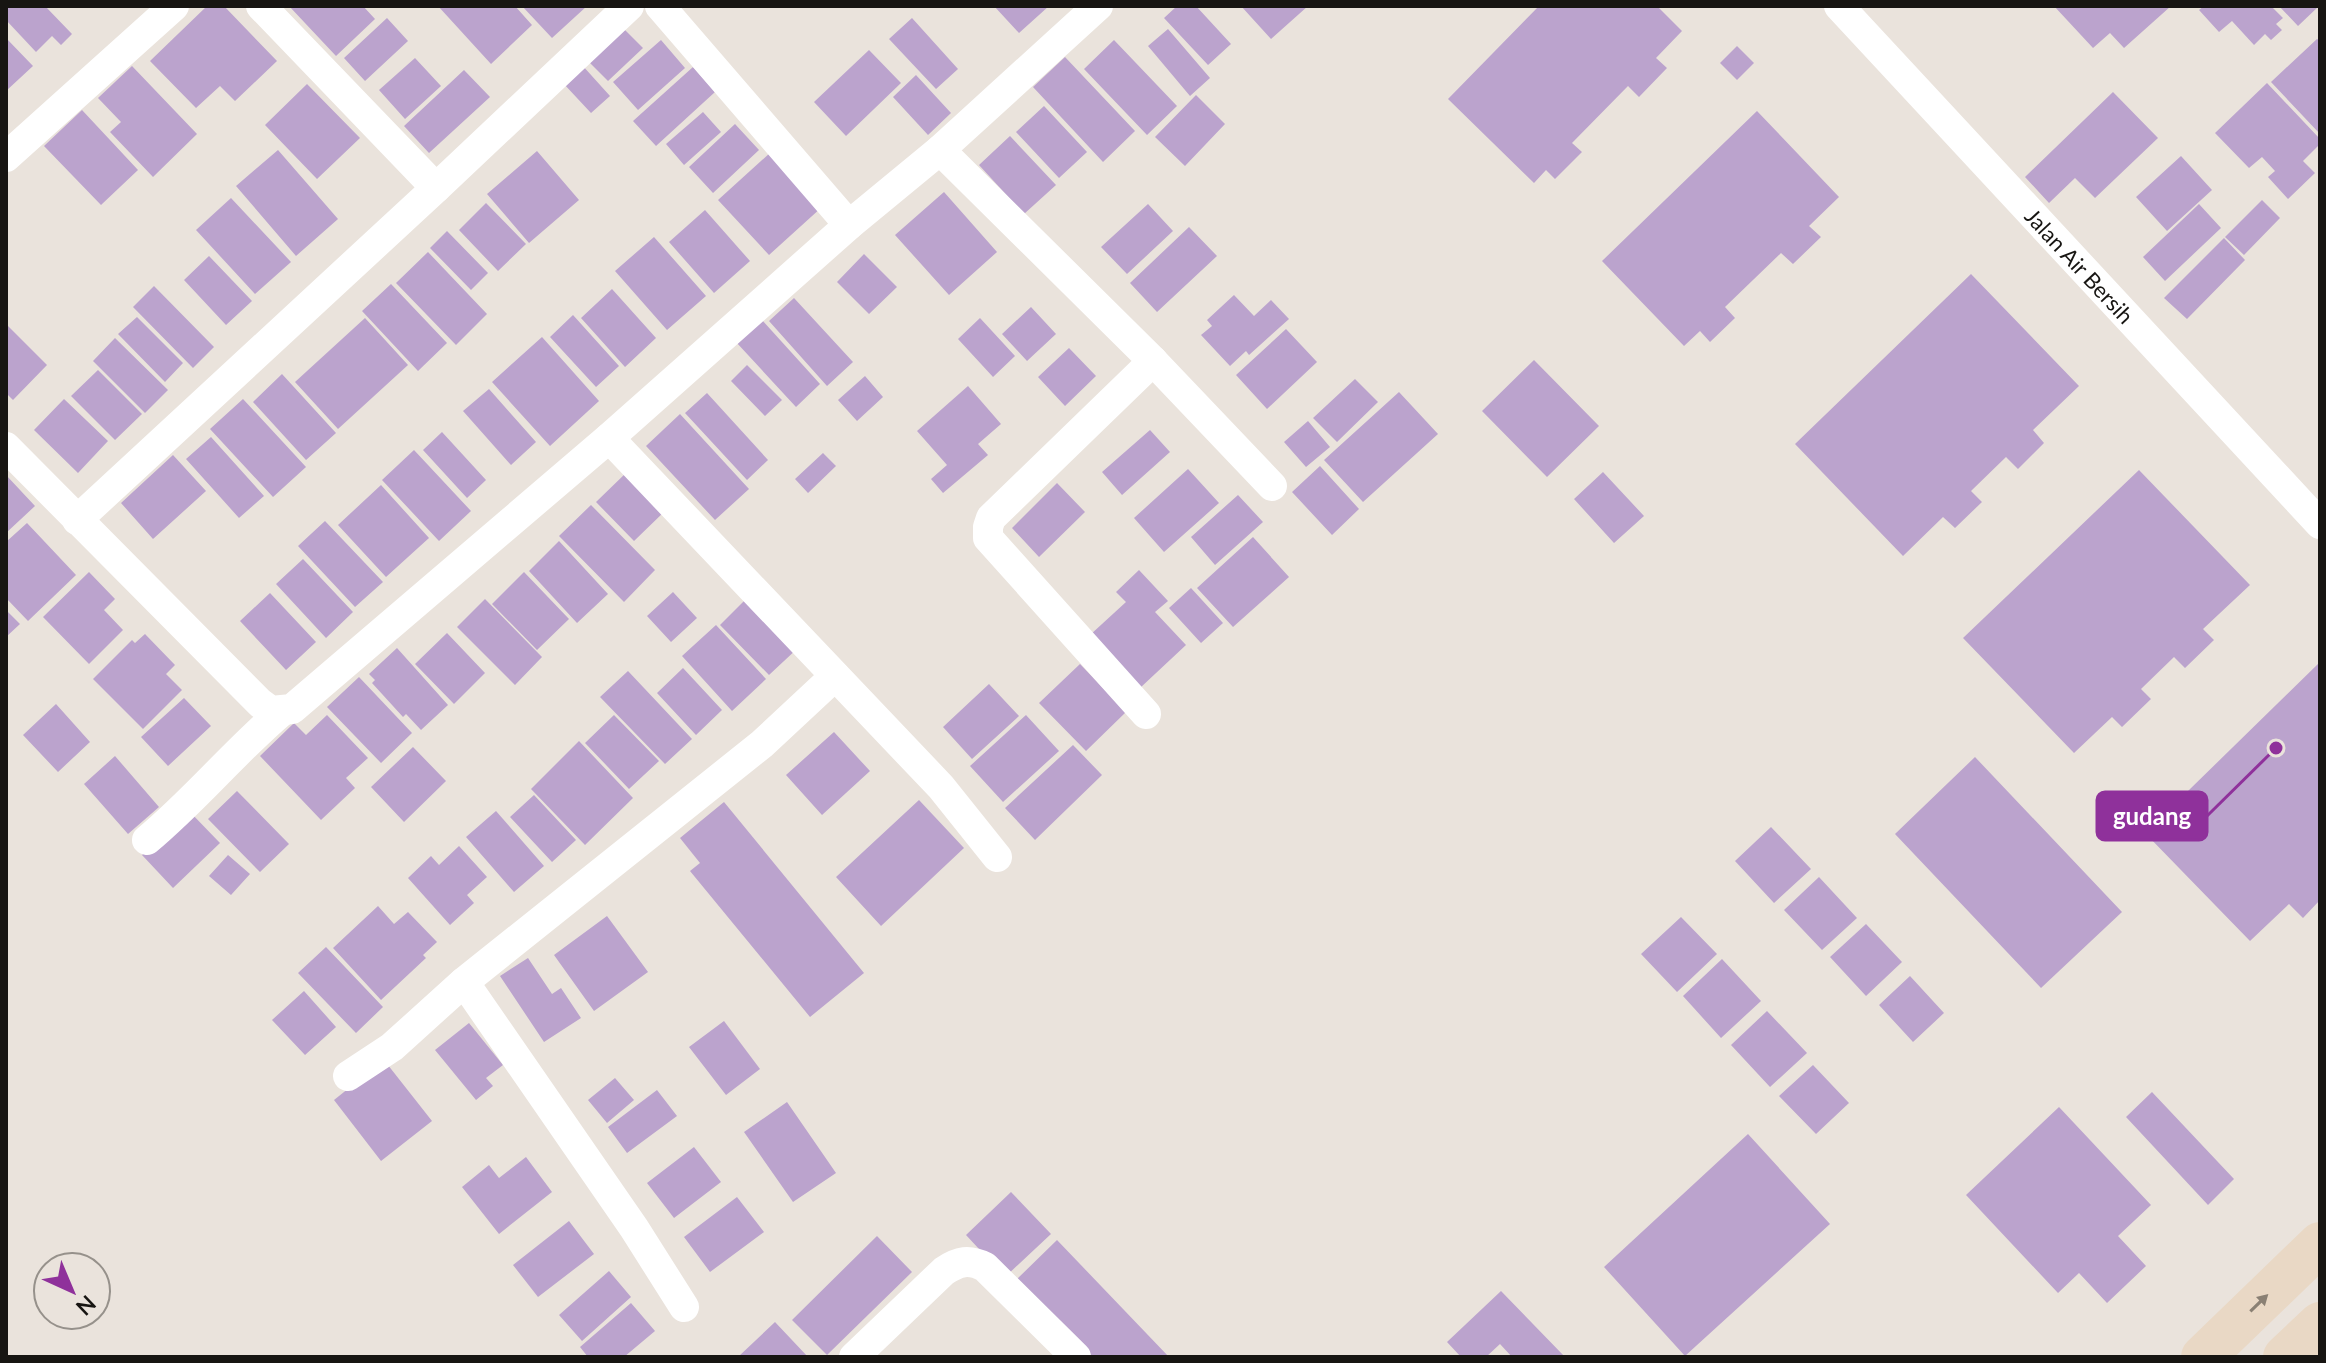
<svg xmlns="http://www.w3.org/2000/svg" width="2326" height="1363" viewBox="0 0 2326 1363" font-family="Lato,sans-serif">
	<rect width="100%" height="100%" fill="#eae3dc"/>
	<path fill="#bba3cd" d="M7 6H45L72 34 61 45 52 36 36 52 6 20Z
		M207 6H224L277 61 235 101 220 86 196 108 150 61Z
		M289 6H363L375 19 336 56Z
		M438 6H515L532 25 491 64Z
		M522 6H587L552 38Z
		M994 6H1049L1019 33Z
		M1177 6H1196L1231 44 1208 65 1164 18Z
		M1241 6H1308L1271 39Z
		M1539 6H1657L1682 31 1656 58 1667 68 1639 97 1628 86 1572 143 1582 152 1555 179 1546 170 1534 183 1448 99Z
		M2054 6H2171L2124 48 2110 33 2093 48Z
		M2204 6H2271L2283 18 2276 24 2282 30 2271 40 2265 34 2254 45 2232 21 2219 32 2199 10Z
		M2279 6H2319L2298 26Z
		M387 18 408 41 365 81 344 58Z
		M912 18 958 69 936 89 889 39Z
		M622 27 643 48 608 81 588 61Z
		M1168 29 1210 78 1190 96 1148 46Z
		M6 38 33 66 6 91Z
		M2317 39 2320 41V134L2271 82Z
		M661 40 685 68 638 110 613 82Z
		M1114 40 1177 106 1147 135 1084 69Z
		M1737 46 1754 63 1737 80 1720 63Z
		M869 50 901 83 846 136 814 102Z
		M1065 57 1135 131 1103 162 1033 87Z
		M415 58 441 86 405 119 379 90Z
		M582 65 610 96 591 113 563 83Z
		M132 66 197 134 153 177 110 132 121 122 98 98Z
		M693 67 715 92 656 146 633 121Z
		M464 70 490 97 429 153 404 126Z
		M916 75 951 113 928 135 893 97Z
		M2267 83 2320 139V144L2303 161 2315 173 2288 199 2268 177 2275 171 2262 157 2249 168 2215 133Z
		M307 84 360 138 317 179 265 125Z
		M2113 92 2158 138 2095 198 2075 178 2049 203 2025 177Z
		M1196 95 1225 124 1185 166 1155 137Z
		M1044 106 1087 152 1059 178 1016 132Z
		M82 110 138 170 101 205 44 146Z
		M1757 111 1839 197 1809 226 1821 237 1793 264 1781 253 1725 307 1735 318 1710 342 1700 331 1684 346 1602 261Z
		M703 112 721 132 684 165 666 144Z
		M735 124 759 150 713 193 689 167Z
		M1010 136 1056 185 1024 214 979 165Z
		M278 150 338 219 296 256 236 186Z
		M537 151 579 200 529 243 487 194Z
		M771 152 822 207 769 255 718 200Z
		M2181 156 2212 190 2167 231 2136 197Z
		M944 192 997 252 949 295 895 235Z
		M231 198 291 262 255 294 196 230Z
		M2262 200 2280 218 2244 255 2225 237Z
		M486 203 526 244 498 271 459 230Z
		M1148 204 1173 231 1127 274 1101 247Z
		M2199 204 2221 228 2165 281 2143 257Z
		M705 210 750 261 714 293 669 242Z
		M1189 227 1217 256 1157 312 1130 283Z
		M447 231 488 273 471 290 430 248Z
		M654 237 706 296 667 330 615 271Z
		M2224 238 2245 260 2187 319 2164 298Z
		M428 252 487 314 456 345 396 283Z
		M864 254 897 287 869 314 837 282Z
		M209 256 252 301 226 325 184 280Z
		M1971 274 2079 386 2033 430 2044 443 2018 469 2006 457 1971 491 1982 502 1955 528 1943 517 1903 556 1795 444Z
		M391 284 447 343 418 371 362 311Z
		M154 286 214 347 193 368 133 307Z
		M612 289 656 338 625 367 581 318Z
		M1234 295 1254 316 1271 300 1289 319 1249 355 1246 351 1230 366 1201 335 1212 326 1207 320Z
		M794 298 853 362 827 386 769 321Z
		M1031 307 1056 334 1027 361 1002 334Z
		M573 315 619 366 596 387 550 337Z
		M137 317 183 363 165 382 118 334Z
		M365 318 408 365 338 429 295 382Z
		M980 318 1015 356 993 377 958 339Z
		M761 319 820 384 796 407 736 342Z
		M6 324 47 365 13 400 6 393Z
		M1286 329 1317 362 1267 409 1236 375Z
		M542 337 599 401 550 446 492 382Z
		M115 338 168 390 145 413 93 361Z
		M1069 348 1096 376 1065 406 1038 377Z
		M1534 360 1599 426 1547 477 1482 411Z
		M747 365 782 400 765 416 731 381Z
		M98 370 142 414 115 440 71 396Z
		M282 374 336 433 306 460 253 402Z
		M865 376 883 397 857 421 838 400Z
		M1355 379 1378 402 1337 442 1313 418Z
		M968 386 1001 424 978 444 988 455 943 493 931 479 947 465 917 431Z
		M489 389 536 442 511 465 463 411Z
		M1399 392 1438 434 1363 502 1324 460Z
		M707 393 768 460 747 480 685 413Z
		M64 399 108 441 78 473 34 430Z
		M243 399 306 467 273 497 210 429Z
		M680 414 749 489 715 520 646 446Z
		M1308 421 1330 447 1306 467 1284 442Z
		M1150 430 1170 452 1122 495 1102 472Z
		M442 432 486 480 467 498 423 450Z
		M211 437 264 496 239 518 186 459Z
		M414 450 471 511 439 541 382 480Z
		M823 453 836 466 808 493 795 479Z
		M173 455 206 491 153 539 121 503Z
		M1320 466 1359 509 1332 535 1292 492Z
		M1188 469 1219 503 1164 552 1134 518Z
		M2139 470 2250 585 2203 629 2214 640 2185 668 2174 657 2141 689 2151 699 2122 727 2112 717 2074 753 1963 638Z
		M628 471 665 511 634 541 596 502Z
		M1603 472 1644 516 1614 543 1574 499Z
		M6 475 35 506 6 533Z
		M1057 483 1085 512 1039 557 1012 528Z
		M381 485 429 538 386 577 338 525Z
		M1238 495 1263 522 1215 565 1191 537Z
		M591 505 655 570 624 602 559 536Z
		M325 521 383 582 355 607 298 546Z
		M27 523 76 575 28 621 6 598V542Z
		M1253 537 1289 577 1233 627 1197 588Z
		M559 541 608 594 577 623 529 571Z
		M303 559 353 612 326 638 276 584Z
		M1139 570 1168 601 1155 612 1186 645 1140 688 1090 635 1126 602 1116 592Z
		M89 572 115 599 104 610 123 630 89 664 43 617Z
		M524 572 569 619 537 650 492 604Z
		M1191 588 1223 623 1201 643 1169 608Z
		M673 592 697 618 671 642 647 616Z
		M270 593 316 642 286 670 240 621Z
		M749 596 799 647 769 675 720 625Z
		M485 599 542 657 515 685 457 627Z
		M6 610 20 624 6 637Z
		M716 625 766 679 732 711 682 656Z
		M447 633 485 673 454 704 415 664Z
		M145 634 175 665 166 674 182 690 143 729 93 679 132 640 135 643Z
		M397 648 448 705 421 730 406 714 403 717 372 683 375 680 369 674Z
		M2320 662V900L2303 918 2289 904 2250 941 2145 833Z
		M1080 664 1126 712 1086 751 1039 703Z
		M683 668 722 710 696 735 657 693Z
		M628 671 692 739 665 764 600 697Z
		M359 677 412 733 381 763 327 707Z
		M989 684 1019 716 972 759 943 727Z
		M184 698 211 726 168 766 141 737Z
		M56 704 90 742 58 772 23 735Z
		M327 715 368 758 346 778 355 788 321 820 260 756 294 723 306 735Z
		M614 715 659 761 629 789 585 743Z
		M1026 715 1059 751 1003 802 970 766Z
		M834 732 870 771 822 815 786 775Z
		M579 741 633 798 585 845 531 789Z
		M1073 745 1102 775 1035 840 1005 808Z
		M413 747 446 781 404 822 371 787Z
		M115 756 159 807 128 834 84 784Z
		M1975 757 2122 912 2041 988 1895 834Z
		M237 791 289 844 260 872 208 819Z
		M534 795 576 840 552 862 510 817Z
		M919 800 964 848 881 926 836 877Z
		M724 802 864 973 810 1017 690 871 700 863 680 838Z
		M189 811 220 843 173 888 142 855Z
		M496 811 544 866 514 892 466 837Z
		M1771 827 1811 869 1774 903 1735 861Z
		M459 846 487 877 467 895 474 903 450 925 408 878 431 856 439 865Z
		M228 855 250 874 231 895 209 876Z
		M1819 877 1857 918 1822 950 1784 910Z
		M378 906 394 924 408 912 437 942 423 955 426 958 381 1000 333 948Z
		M607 916 648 972 594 1011 554 955Z
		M1681 917 1717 954 1677 992 1641 954Z
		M1866 924 1902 962 1866 996 1830 957Z
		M326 947 383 1007 356 1033 298 973Z
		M528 958 552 994 561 988 581 1018 544 1042 500 976Z
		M1722 959 1761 1001 1721 1038 1683 996Z
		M1910 976 1944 1013 1913 1042 1879 1005Z
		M304 991 336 1027 305 1055 272 1020Z
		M1767 1011 1807 1053 1770 1087 1731 1045Z
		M724 1021 760 1069 726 1095 689 1047Z
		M469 1023 503 1065 486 1078 493 1086 476 1100 435 1050Z
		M384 1060 432 1121 381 1161 334 1100Z
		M1813 1065 1849 1103 1816 1134 1779 1096Z
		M615 1078 634 1100 607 1123 588 1100Z
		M657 1090 677 1116 627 1153 608 1127Z
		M2152 1092 2234 1179 2208 1205 2126 1117Z
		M787 1102 836 1173 793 1202 744 1132Z
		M2059 1107 2151 1205 2118 1236 2146 1266 2107 1303 2079 1273 2058 1293 1966 1195Z
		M1748 1134 1830 1224 1685 1356 1604 1267Z
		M694 1147 721 1182 674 1218 647 1183Z
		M526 1157 552 1192 499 1234 462 1187 489 1165 499 1178Z
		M1011 1192 1051 1234 1005 1277 966 1235Z
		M737 1197 764 1232 710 1272 684 1237Z
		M569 1221 594 1254 538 1297 513 1265Z
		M877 1236 912 1272 827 1355 792 1320Z
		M1057 1240 1169 1357H1087L1014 1282Z
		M609 1271 631 1297 582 1341 559 1315Z
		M1501 1291 1565 1357H1512L1500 1344 1486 1357H1461L1447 1342Z
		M631 1303 655 1331 624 1357H588L580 1347Z
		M775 1322 808 1357H738Z"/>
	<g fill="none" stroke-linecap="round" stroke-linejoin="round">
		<g stroke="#fff" stroke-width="30">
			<path d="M261 6 436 188"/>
			<path d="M660 6 849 225"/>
			<path id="s1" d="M1839 6 2320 524"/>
			<path d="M940 150 1153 361 1272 486"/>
			<path d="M6 157 174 6"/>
			<path d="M609 438 941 787 997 857"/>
			<path d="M6 447 260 703 271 711 292 709 609 438 849 225 940 150 1098 6"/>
			<path d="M77 520 436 188 629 6"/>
			<path d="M1146 714 988 538V527L991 518 1153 361"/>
			<path d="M147 840C195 800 234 752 281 712"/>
			<path d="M464 982 634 1228 684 1307"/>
			<path d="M348 1076 392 1047 464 982 762 744 835 676"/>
			<path d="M854 1357 944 1271C959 1261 969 1259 985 1267L1076 1357"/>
		</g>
		<path stroke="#e9d8c5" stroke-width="44" d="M2203 1357 2320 1244
			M2285 1357 2320 1324"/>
	</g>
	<defs><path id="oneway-solid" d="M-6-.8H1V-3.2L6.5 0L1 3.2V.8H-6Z" transform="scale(2)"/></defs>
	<use fill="#8a8074" href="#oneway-solid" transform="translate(2259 1303) rotate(-44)"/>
	<g text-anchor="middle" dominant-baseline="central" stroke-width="6" stroke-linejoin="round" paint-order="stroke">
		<g font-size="22" fill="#171512" stroke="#eae3dc">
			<text stroke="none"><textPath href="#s1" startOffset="354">Jalan Air Bersih</textPath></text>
		</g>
	</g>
	<path fill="none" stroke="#8f319b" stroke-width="3" d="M2276 748L2207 816"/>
	<circle fill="#8f319b" stroke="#eae3dc" stroke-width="3" cx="2276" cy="748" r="8"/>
	<rect fill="#8f319b" stroke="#8f319b" stroke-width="3" x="2097" y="792" width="110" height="48" rx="8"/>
	<g font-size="24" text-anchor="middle" font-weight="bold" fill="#fff">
		<text x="2152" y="825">gudang</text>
	</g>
	<rect width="2326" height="1363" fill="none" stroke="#171512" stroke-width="16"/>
	<g transform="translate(72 1291) rotate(136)"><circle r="38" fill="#eae3dc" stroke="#96918b" stroke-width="2"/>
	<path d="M0-6L14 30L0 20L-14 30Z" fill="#8f319b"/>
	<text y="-12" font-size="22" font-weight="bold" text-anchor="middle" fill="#171512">N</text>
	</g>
</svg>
